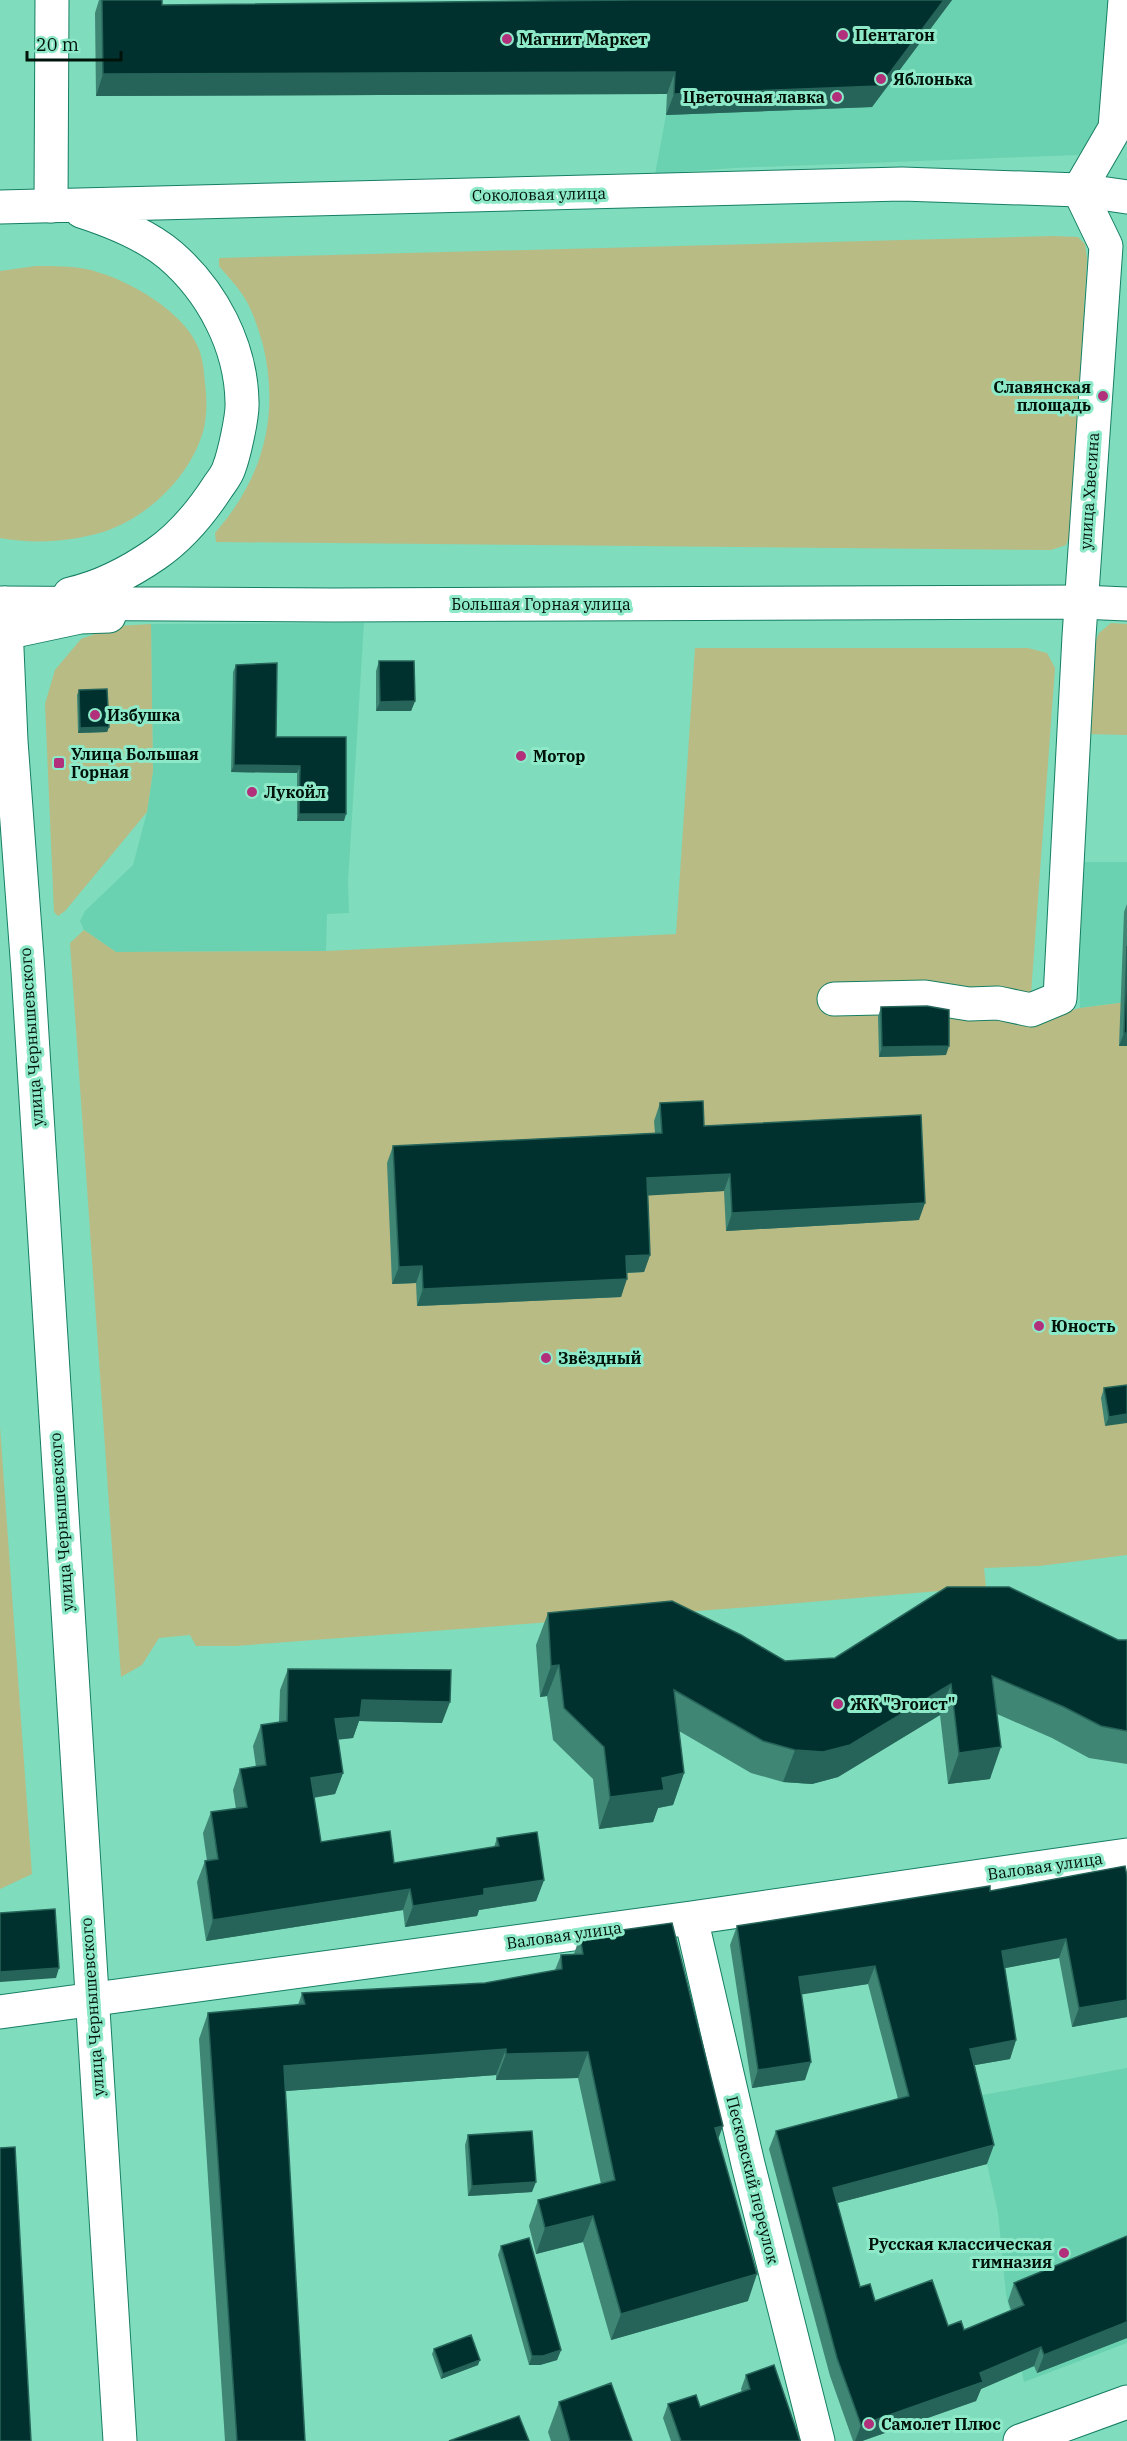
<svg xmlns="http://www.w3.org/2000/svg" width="1127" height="2441" viewBox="0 0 1127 2441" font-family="'IBM Plex Serif',serif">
	<rect width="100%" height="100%" fill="#7fdcbc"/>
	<path fill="#6ad2b0" d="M786 0H1109L1097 144 1078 155 734 168 655 174 666 115 667 94Z
		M364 623 348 882 349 913 327 914 326 951 116 952 84 930 80 921 85 911 133 865 147 812 153 771 151 624Z
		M1079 862H1127V1002L1080 1008Z
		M1127 2068V2343L1024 2382 1006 2294 998 2213 972 2097Z"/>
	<path fill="#b9bb85" d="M1054 236 1078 237 1085 244 1087 259 1071 532 1066 545 1051 550 216 542 215 533C263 478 280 416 263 345 259 331 254 315 247 302 240 289 228 277 219 266V258Z
		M36 266C53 266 70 266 86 269 124 277 183 310 198 347 203 358 204 372 205 383 207 398 207 413 204 428 192 475 149 517 103 532 70 542 34 544 0 538V271Z
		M1111 623 1127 624V735L1087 734 1092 650 1099 633Z
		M151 624 153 771 147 812 65 911 58 916 54 912 45 704 55 670 81 639 118 626Z
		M695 648H1028L1047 653 1055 668 1029 1021 1080 1008 1127 1002V1555L1039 1566 984 1568 986 1587 763 1606 235 1646H196L190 1635 159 1638 142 1665 121 1677 70 943 84 930 116 952 326 951 676 934Z
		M0 1427 32 1874 0 1889Z"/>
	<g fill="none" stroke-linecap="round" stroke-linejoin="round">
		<g stroke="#167f63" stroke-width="35">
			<path id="minor" d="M51 206 52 0
				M5 633 80 617 109 616
				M834 999 925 997 969 1004 998 1003 1031 1010 1060 998 1079 636 1106 246 1079 190 1115 128 1125 0
				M691 1918 748 2164 818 2441
				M0 2012 691 1918 1127 1855
				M1020 2441 1127 2402"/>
		</g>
		<g stroke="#167f63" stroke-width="35">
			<path id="major" d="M0 207 902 184 1079 190 1127 197
				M70 594C102 587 130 572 156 554 182 536 200 514 217 488 221 482 227 475 229 468 234 455 243 415 242 402 241 346 212 291 170 255 145 234 112 221 81 211
				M0 603 334 605 1081 602 1127 604
				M5 603 11 741 28 971 120 2441"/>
		</g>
		<use href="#minor" stroke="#fff" stroke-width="33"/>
		<use href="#major" stroke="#fff" stroke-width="33"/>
	</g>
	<path fill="#408675" d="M99 0H162V5L633 0H952L872 107 666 115 667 94 96 96 95 13Z
		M379 661 415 701 411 711H376V671Z
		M236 665 276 737 344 821H297V773L231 772 233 672Z
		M79 690 109 727 107 732 78 733 77 695Z
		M1127 904V1046H1119L1124 912Z
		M881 1007 946 1055 879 1057 878 1017Z
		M660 1103 704 1126 919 1220 726 1231 724 1191 648 1195 650 1255 644 1272 627 1273 621 1297 417 1306 416 1283 392 1284 387 1163 393 1146 655 1133 654 1121Z
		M1127 1385 1105 1426 1101 1398 1104 1388Z
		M548 1613 785 1661 1127 1640V1764L1089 1758 1052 1738 997 1714 990 1779 948 1784 940 1715 838 1777 812 1784 783 1782 751 1773 679 1731 684 1773 673 1805 658 1808 653 1822 599 1829 593 1779 553 1740 547 1696 540 1697 536 1645Z
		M288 1669 442 1723 359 1721 353 1738 338 1739 343 1773 335 1794 314 1798 321 1842 394 1863 494 1847 497 1838 544 1880 536 1901 479 1910 477 1916 405 1927 403 1910 206 1941 197 1882 205 1861H207L203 1833 211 1812 236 1809 233 1790 240 1769 256 1767 253 1746 261 1725 279 1722 280 1690Z
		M1127 1876V2017L1072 2027 1059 1958 1005 1968 1016 2040 1010 2059 975 2065 987 2164 837 2203 860 2287 875 2301 948 2326 964 2330 1011 2310 1008 2301 1014 2283 1127 2236V2338L1037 2373 1034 2366 981 2389 976 2401 862 2441H853L830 2376 769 2149 776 2131 898 2099 868 1984 801 1994 805 2080 752 2088 730 1945 737 1926 990 1891Z
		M580 1936 718 2138 748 2301 611 2340 583 2242 536 2254 529 2226 538 2200 601 2184 578 2078 496 2080V2075L285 2091 305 2441H225L199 2039 208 2013 298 2005 302 1993 485 1983 555 1970 561 1955 574 1954Z
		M468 2135 532 2192 468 2196 465 2145Z
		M501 2246 561 2350 557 2360 540 2365H529L498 2255Z
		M434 2349 478 2365 441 2379 432 2354Z
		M746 2375 800 2441H671L663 2418 668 2404 700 2407 742 2392 741 2389Z
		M559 2402 632 2441H551L548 2432Z"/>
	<path fill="#266459" d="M944 0H952L872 107 666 115 674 94Z
		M675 72 667 94 96 96 103 74Z
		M415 701 411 711H376L380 702Z
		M109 727 107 732 78 733 80 728Z
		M234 765 300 766 297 773 231 772Z
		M299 814H346L344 821H297Z
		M1124 1033H1127V1046H1119Z
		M949 1046 946 1055 879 1057 882 1047Z
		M730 1174 724 1191 641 1196 647 1178Z
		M925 1203 919 1220 726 1231 732 1213Z
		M650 1255 644 1272 620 1273 626 1256Z
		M422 1266 416 1283 392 1284 399 1267Z
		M627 1279 621 1297 417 1306 423 1289Z
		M1127 1414V1423L1105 1426 1109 1417Z
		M559 1665 547 1696 540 1697 551 1666Z
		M951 1684 940 1715 838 1777 812 1784 783 1782 795 1750Z
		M362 1700 450 1702 442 1723 359 1721 353 1738 327 1741 335 1719Z
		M1001 1747 990 1779 948 1784 959 1753Z
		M343 1773 335 1794 303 1799 311 1778Z
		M684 1773 673 1805 658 1808 653 1822 599 1829 610 1797 662 1778Z
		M544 1880 536 1901 479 1910 477 1916 405 1927 413 1906 484 1889Z
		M410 1889 403 1910 206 1941 213 1920Z
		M1066 1939 1059 1958 995 1970 1002 1951Z
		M875 1966 868 1984 792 1996 799 1977Z
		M59 1968 56 1978 0 1982V1972Z
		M1127 2000V2017L1072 2027 1079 2008Z
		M1016 2040 1010 2059 964 2067 970 2049Z
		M506 2049 496 2075 274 2092 284 2066Z
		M588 2052 578 2078 496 2080 506 2054Z
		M811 2062 805 2080 752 2088 758 2070Z
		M723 2126 713 2153 715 2128Z
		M994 2145 987 2164 826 2206 833 2188Z
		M536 2182 532 2192 468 2196 472 2186Z
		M593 2216 583 2242 536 2254 545 2228Z
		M757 2274 748 2301 611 2340 621 2314Z
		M1127 2322V2338L1037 2373 1044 2355Z
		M1041 2347 1034 2366 981 2389 976 2401 862 2441H855L861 2425Z
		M561 2350 557 2360 540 2365H529L532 2356Z
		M480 2360 478 2365 441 2379 443 2374Z"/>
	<path fill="#00312e" stroke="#266459" stroke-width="1.5" d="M102 0H162V5L633 0H944L880 86 674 94 675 72 103 74Z
		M379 661H414L415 701 380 702Z
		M277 663 276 737H346V814H299L300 766 234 765 236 665Z
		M107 689 109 727 80 728 79 690Z
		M1127 946V1033H1124Z
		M927 1006 949 1010V1046L882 1047 881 1007Z
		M703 1101 704 1126 921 1115 925 1203 732 1213 730 1174 647 1178 650 1255 626 1256 627 1279 423 1289 422 1266 399 1267 393 1146 662 1133 660 1103Z
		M1127 1385V1414L1109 1417 1104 1388Z
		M947 1587H1009L1118 1640H1127V1731L1101 1726 1064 1707 992 1676 1001 1747 959 1753 951 1684 850 1745 823 1752 795 1750 763 1741 674 1690 684 1773 662 1778 664 1790 610 1797 604 1747 564 1708 559 1665 551 1666 548 1613 672 1601 741 1635 785 1661 835 1658Z
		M288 1669 451 1670 450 1702 362 1700 360 1717 335 1719 343 1773 311 1778 321 1842 390 1831 394 1863 499 1846 497 1838 537 1832 544 1880 484 1889V1895L413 1906 410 1889 213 1920 205 1861 218 1859 211 1812 247 1807 240 1769 266 1765 261 1725 287 1721Z
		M1125 1866 1127 1876V2000L1079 2008 1066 1939 1002 1951 1016 2040 970 2049 994 2145 833 2188 860 2287 870 2284 875 2301 932 2280 948 2326 961 2321 964 2330 1024 2305 1014 2283 1127 2236V2322L1044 2355 1041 2347 980 2373 983 2382 861 2425 837 2358 776 2131 909 2096 875 1966 799 1977 811 2062 758 2070 737 1926 990 1886V1891Z
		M55 1909 59 1968 0 1972V1913Z
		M672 1923 723 2126 715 2128 757 2274 621 2314 593 2216 545 2228 538 2200 615 2180 588 2052 506 2054V2049L284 2066 305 2441H237L208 2013 305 2004 302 1993 485 1983 562 1969 561 1955 583 1954 580 1936Z
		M532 2131 536 2182 472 2186 468 2135Z
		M15 2147 31 2441H0V2148Z
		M529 2238 561 2350 543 2356H532L501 2246Z
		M471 2335 480 2360 443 2374 434 2349Z
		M774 2365 800 2441H681L668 2404 696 2395 700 2407 750 2389 746 2375Z
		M611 2383 632 2441H570L559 2402Z
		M519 2416 529 2441H449Z"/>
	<g fill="#b2307b" stroke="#8de9c8" stroke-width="2">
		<circle cx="843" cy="35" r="6"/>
		<circle cx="507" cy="39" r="6"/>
		<circle cx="881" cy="79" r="6"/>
		<circle cx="837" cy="97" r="6"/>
		<circle cx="1103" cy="396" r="6"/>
		<circle cx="95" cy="715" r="6"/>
		<circle cx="521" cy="756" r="6"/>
		<rect x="53" y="757" width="12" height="12" rx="3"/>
		<circle cx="252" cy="792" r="6"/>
		<circle cx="1039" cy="1326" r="6"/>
		<circle cx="546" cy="1358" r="6"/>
		<circle cx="838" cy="1704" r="6"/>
		<circle cx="1064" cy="2253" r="6"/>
		<circle cx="869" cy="2424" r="6"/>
	</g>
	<g text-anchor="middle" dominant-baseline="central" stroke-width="6" stroke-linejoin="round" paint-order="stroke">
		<g font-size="16" font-weight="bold" fill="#00130a" stroke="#8de9c8" text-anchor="start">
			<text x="855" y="35">Пентагон</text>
			<text x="519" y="39">Магнит Маркет</text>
			<text x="893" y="79">Яблонька</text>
			<text x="825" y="97" text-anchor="end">Цветочная лавка</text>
			<text x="1091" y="387" text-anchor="end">Славянская<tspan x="1091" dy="18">площадь</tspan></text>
			<text x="107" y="715">Избушка</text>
			<text x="71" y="754">Улица Большая<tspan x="71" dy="18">Горная</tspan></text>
			<text x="533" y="756">Мотор</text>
			<text x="264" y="792">Лукойл</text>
			<text x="1051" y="1326">Юность</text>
			<text x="558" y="1358">Звёздный</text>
			<text x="850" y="1704">ЖК "Эгоист"</text>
			<text x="1052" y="2244" text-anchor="end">Русская классическая<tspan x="1052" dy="18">гимназия</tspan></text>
			<text x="881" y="2424">Самолет Плюс</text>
		</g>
		<g font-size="16" fill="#00130a" stroke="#8de9c8">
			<text transform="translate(539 194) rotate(-1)">Соколовая улица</text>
			<text transform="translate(1089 491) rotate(-86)">улица Хвесина</text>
			<text x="541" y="604">Большая Горная улица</text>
			<text transform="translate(31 1037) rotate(-94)">улица Чернышевского</text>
			<text transform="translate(61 1522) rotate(-94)">улица Чернышевского</text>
			<text transform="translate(1045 1866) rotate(-8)">Валовая улица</text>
			<text transform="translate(564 1935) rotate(-8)">Валовая улица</text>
			<text transform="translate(92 2007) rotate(-94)">улица Чернышевского</text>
			<text transform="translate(753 2180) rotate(76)">Песковский переулок</text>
		</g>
	</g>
	<path d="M27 51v9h94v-9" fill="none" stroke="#00130a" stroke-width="3"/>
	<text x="36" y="51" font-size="18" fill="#00130a" stroke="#8de9c8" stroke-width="4.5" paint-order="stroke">20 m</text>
</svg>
